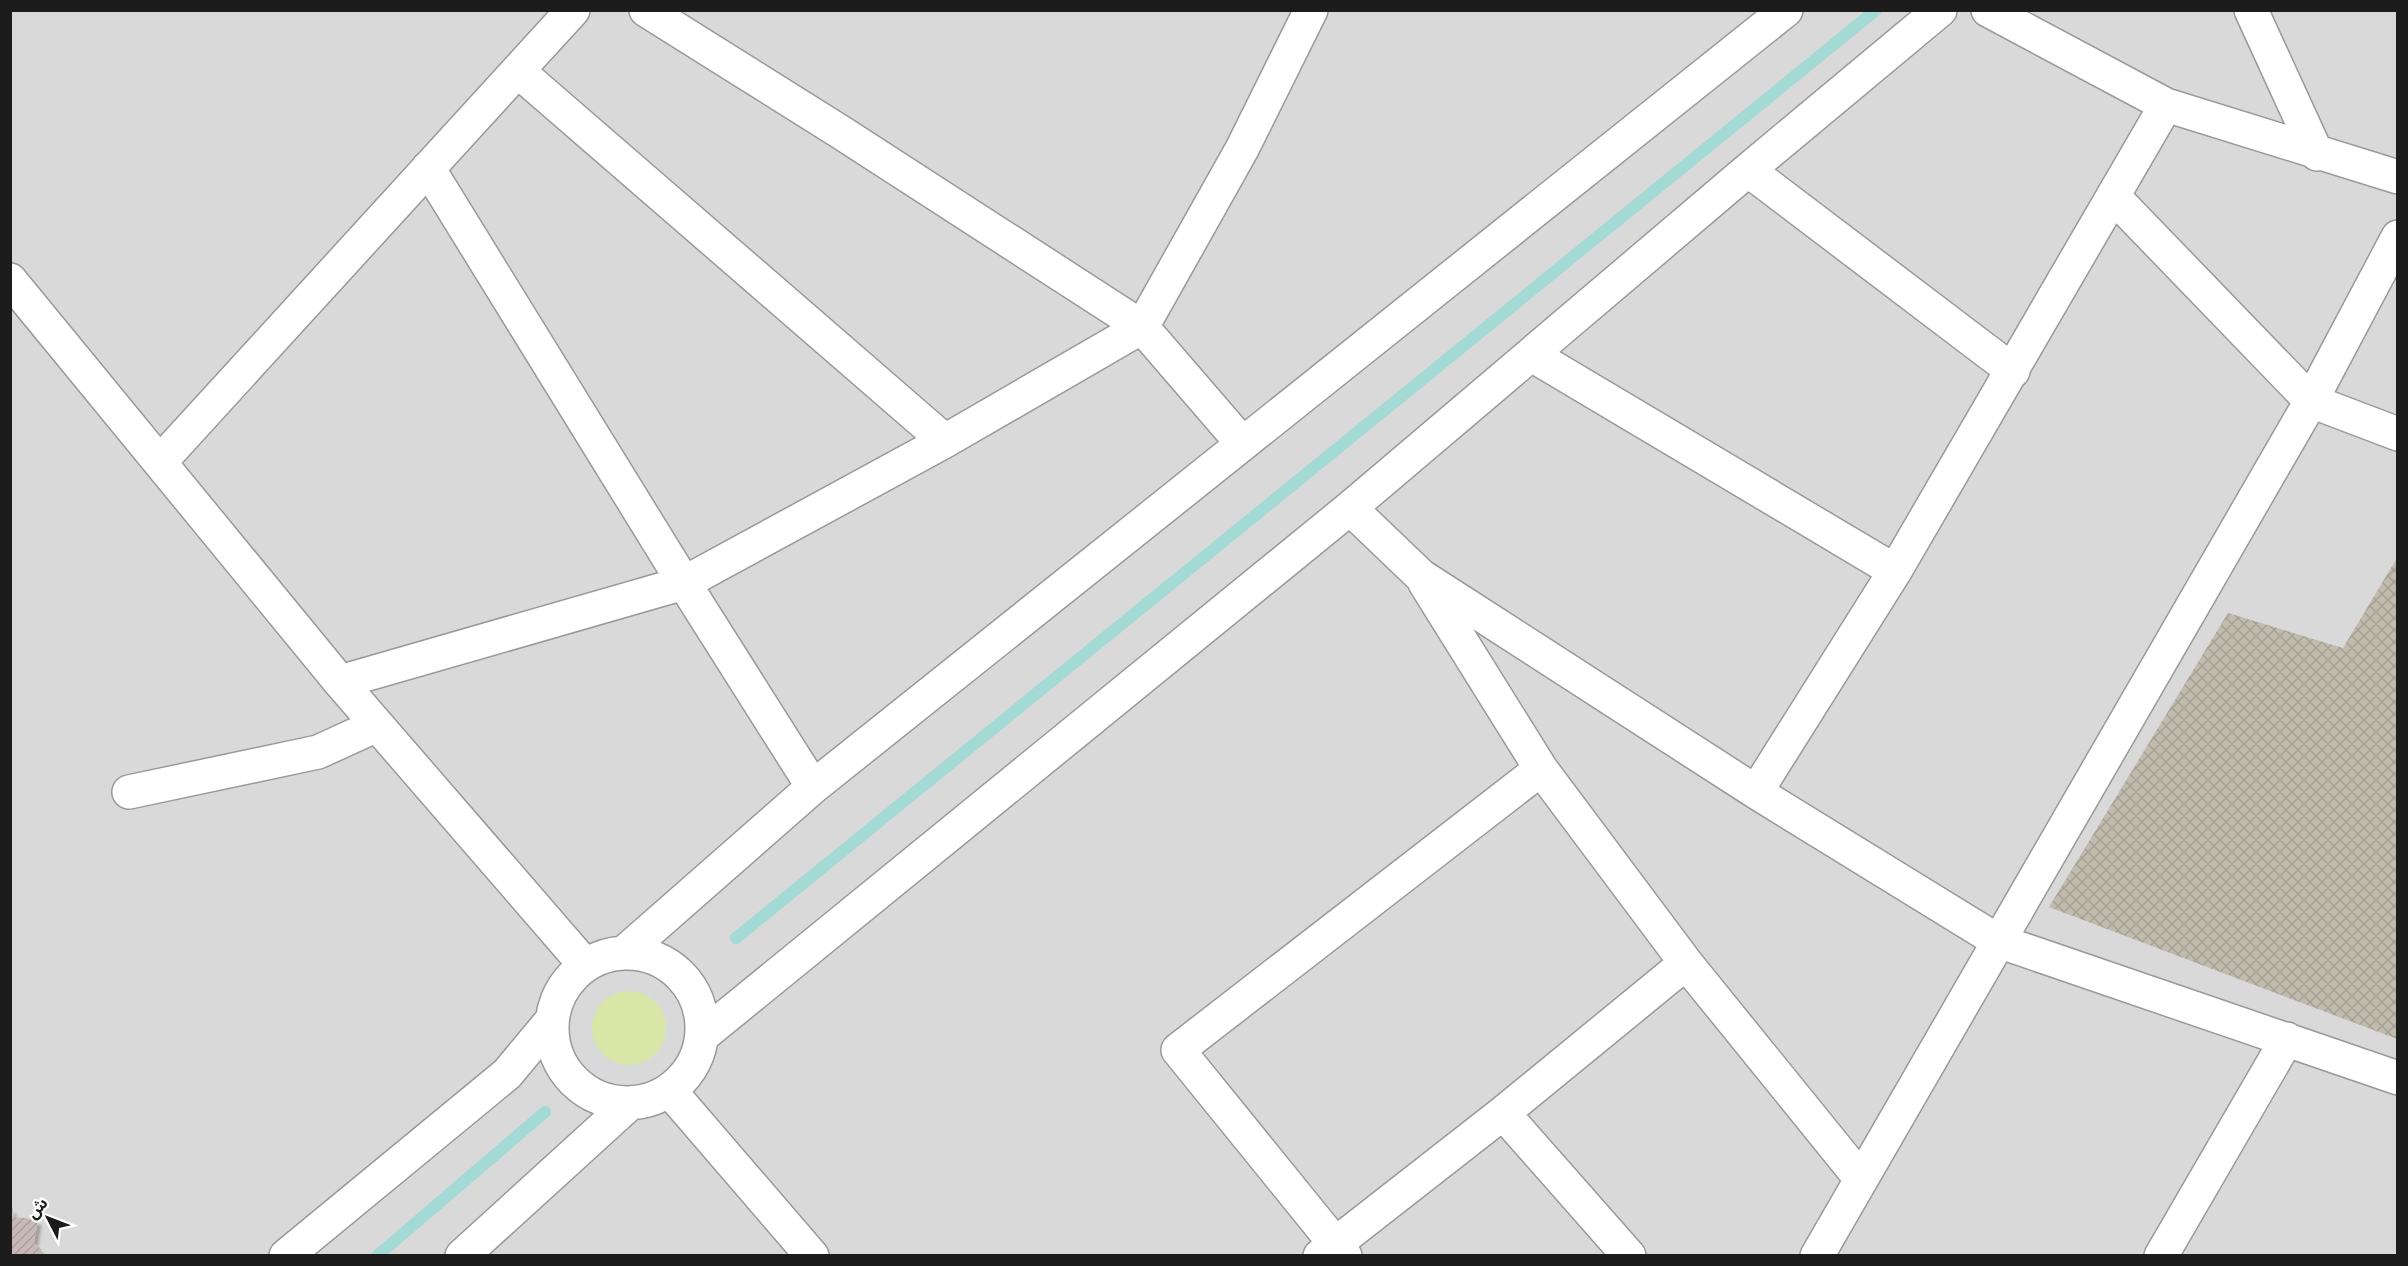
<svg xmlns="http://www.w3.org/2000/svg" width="2408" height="1266" viewBox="0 0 2408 1266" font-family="'Alegreya Sans','Noto Sans Arabic',sans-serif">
	<defs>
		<pattern id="construction-cross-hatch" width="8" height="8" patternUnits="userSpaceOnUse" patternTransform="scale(1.5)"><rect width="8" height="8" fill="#c1bbad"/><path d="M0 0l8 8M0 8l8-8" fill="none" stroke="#a5a094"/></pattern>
		<pattern id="building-hatch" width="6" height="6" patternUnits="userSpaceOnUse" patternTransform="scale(1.5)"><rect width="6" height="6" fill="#c8bab8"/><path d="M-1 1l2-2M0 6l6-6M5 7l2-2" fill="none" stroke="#ab9f9e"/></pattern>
		<filter id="shadow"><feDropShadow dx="3.5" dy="6" stdDeviation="1.5" flood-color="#0004"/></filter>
	</defs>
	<rect width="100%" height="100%" fill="#ede5e1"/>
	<path fill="#dad9d9" d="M11 11H2397V1255H11Z"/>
	<path fill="url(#construction-cross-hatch)" d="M2397 558V1039L2049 907 2228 613 2343 648Z"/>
	<path fill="#dae6a8" d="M592 1028a37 37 0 1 1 74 0a37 37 0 1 1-74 0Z"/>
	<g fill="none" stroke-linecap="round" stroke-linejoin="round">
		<path stroke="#a3dad5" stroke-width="12" d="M736 938 1876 10
			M377 1256 545 1112"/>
	</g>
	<path fill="url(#building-hatch)" filter="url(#shadow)" d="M10 1207 13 1208 12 1217 38 1219 34 1243 41 1249V1256H10Z"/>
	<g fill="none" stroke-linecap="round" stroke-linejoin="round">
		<g stroke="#999" stroke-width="36">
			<path id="minor" d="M646 10 842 133 1142 327 1242 443
				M1988 10 2166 105 2398 177
				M2251 10 2317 154
				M518 71 945 441
				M428 168 684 583 813 787
				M1748 170 2013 371
				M2398 237 2311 401 2398 434
				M10 280 340 682 585 965
				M1532 355 1895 571
				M160 462 573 10
				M1350 508 1421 576 1756 792 1998 941 2398 1078
				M1425 583 1541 769 1686 963 1861 1179
				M340 682 684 583 945 441 1142 327 1242 149 1311 10
				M129 792 318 752 377 725
				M1756 792 1895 571 2166 105
				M625 952 813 787 1786 10
				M552 1028a75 75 0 1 1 150 0a75 75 0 1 1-150 0Z
				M702 1036 1350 508 1748 170 1940 10
				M670 1091 812 1256
				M1503 1113 1629 1256
				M286 1256 507 1074 552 1020
				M462 1256 629 1104
				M1320 1256 1503 1113 1686 963
				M1345 1256 1178 1050 1541 769
				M1817 1256 2311 401 2113 196
				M2161 1256 2287 1039"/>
		</g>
		<use href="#minor" stroke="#fff" stroke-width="33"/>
	</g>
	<rect width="2408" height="1266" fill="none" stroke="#1c1c1c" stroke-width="24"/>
	<g transform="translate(48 1218) rotate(312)" stroke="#ffffff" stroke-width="4.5" paint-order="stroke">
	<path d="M0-4.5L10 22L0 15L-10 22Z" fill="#1c1c1c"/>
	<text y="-9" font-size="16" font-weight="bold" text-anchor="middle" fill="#1c1c1c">ش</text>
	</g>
</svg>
